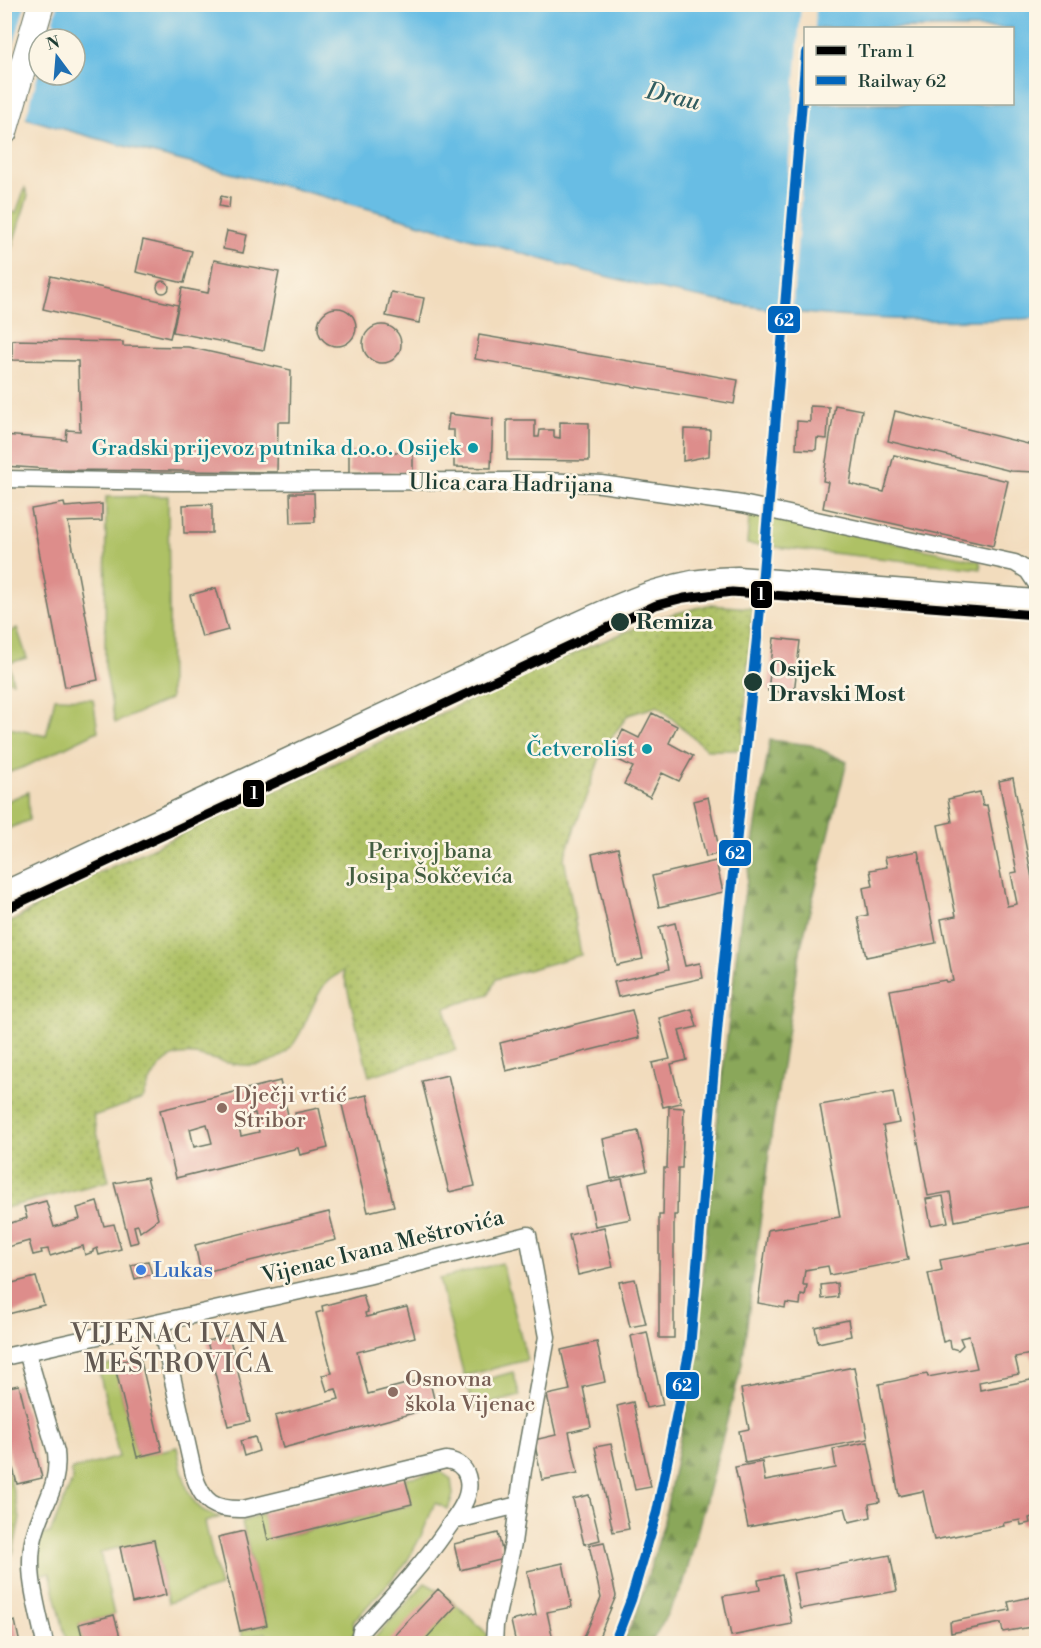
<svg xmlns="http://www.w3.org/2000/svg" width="1041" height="1648" viewBox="0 0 1041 1648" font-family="'Libre Bodoni',serif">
	<defs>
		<pattern id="forest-firs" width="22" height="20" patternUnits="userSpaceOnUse" patternTransform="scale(1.5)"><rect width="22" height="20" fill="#8aa75a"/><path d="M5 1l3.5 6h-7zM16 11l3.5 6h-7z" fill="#70894b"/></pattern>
		<pattern id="park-dots" width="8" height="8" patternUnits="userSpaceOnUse" patternTransform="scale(1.5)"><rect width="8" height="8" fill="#aec165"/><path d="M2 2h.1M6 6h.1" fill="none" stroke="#8d9e54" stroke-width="1.8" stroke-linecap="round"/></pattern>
	</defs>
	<rect width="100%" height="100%" fill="#fcf5e5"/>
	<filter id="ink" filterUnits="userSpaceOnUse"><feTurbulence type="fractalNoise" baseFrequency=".0167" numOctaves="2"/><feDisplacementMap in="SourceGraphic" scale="12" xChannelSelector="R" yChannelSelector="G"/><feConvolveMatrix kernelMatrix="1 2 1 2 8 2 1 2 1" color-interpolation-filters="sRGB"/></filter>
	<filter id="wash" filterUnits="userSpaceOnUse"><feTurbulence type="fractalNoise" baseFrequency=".008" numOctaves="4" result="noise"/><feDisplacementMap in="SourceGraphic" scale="24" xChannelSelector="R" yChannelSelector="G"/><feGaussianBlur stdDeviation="1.35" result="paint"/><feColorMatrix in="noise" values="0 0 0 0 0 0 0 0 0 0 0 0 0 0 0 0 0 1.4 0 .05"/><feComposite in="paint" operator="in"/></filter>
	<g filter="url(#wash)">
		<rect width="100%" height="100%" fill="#f2dcbd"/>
		<path fill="#aec165" stroke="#667f4c" stroke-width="1.5" d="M25 188 28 196 5 268V211L16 213Z
			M168 496 170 699 115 723 105 666 106 497Z
			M752 513 980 561 981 569 747 544 749 519Z
			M17 628 27 658 9 663 13 682 5 680V636Z
			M55 698 93 699 98 731 27 766 7 773 5 770V727L46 736Z
			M28 792 29 820 5 830V802Z
			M502 1263 527 1360 464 1376 439 1279Z
			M114 1363 137 1457 177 1447C182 1468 185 1501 206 1512 210 1515 215 1516 220 1517L205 1522 220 1587 168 1603 154 1540 100 1552 114 1615 79 1624 84 1643H67L50 1573 39 1575 38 1551 42 1535 50 1533 73 1479 71 1470 119 1457 98 1367Z
			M513 1372 520 1396 473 1408 467 1385Z
			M441 1472 451 1479 453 1495 448 1509 435 1503 422 1534 405 1565 352 1623 357 1629 351 1638 350 1643H268L266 1633 243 1638 240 1631 267 1625 242 1522 262 1513 269 1540 411 1505 405 1478Z
			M425 1583C448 1594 472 1619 490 1637V1643L369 1644Z"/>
		<path fill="url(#forest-firs)" stroke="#547247" stroke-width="1.5" d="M770 740 811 745 847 762 801 946 772 1129 742 1364 683 1586 651 1643H623L637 1612 663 1526 692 1377 720 1097 741 916Z"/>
		<path fill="url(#park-dots)" stroke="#667f4c" stroke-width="1.5" d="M708 605 752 608 742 750H707L658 706 628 715 603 749 564 858 581 955 496 979 489 994 445 1008 456 1050 369 1076 343 971C337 975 329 979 325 984 305 1011 303 1053 266 1063 211 1077 172 1016 143 1099L93 1116 109 1181 5 1208V926L71 886 534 670 662 617Z
			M5 1458 20 1518 13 1554 5 1556Z"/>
		<path fill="#67bde4" stroke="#437d8c" stroke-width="1.5" fill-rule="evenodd" d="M4 5H1036V318C931 324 812 319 708 299 584 276 465 235 344 202 284 185 223 172 163 156 110 143 57 127 5 112ZM806 28H1012V104H806ZM39 39H75V75H39Z"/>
		<path fill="#f2dcbd" d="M25 5H58L53 21 58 27V32L48 39H39V72L25 121 4 115 5 74Z
			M801 5H816L815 28H806V104H808L792 314 777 313Z"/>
		<g id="blocks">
			<path fill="#dd8d8b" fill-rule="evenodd" d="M221 196 230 198 229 208 219 206Z
				M227 231 247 235 243 253 223 249Z
				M143 240 192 251 184 283 136 272Z
				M214 260 279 272 264 350 173 332 182 288 208 293Z
				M51 276 178 305 170 338 43 309Z
				M157 287a6 6 0 1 1 12 0a6 6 0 1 1-12 0Z
				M391 292 424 298 419 323 386 316Z
				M318 327a19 19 0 1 1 38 0a19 19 0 1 1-38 0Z
				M363 344a19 19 0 1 1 38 0a19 19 0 1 1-38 0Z
				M479 335 738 380 734 404 475 359Z
				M12 340 123 342V346L188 347 291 370 290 422H278L277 472 63 470 4 466V435L66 440 67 430 80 431 78 361 12 360Z
				M835 405 862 410 850 484 884 492 894 455 1008 481 993 546 823 508 828 482 823 481Z
				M810 406 829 407 827 439 817 438 816 450 796 449 797 421 810 422Z
				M895 411 1036 446V472L1011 471 888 441Z
				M449 414 493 419 491 468 454 467V430H447Z
				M507 420H535V437H539L540 430H554V437L560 438V422L589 423V461L507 460Z
				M684 429 710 430 709 456 683 461Z
				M349 452H413V473L349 472Z
				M290 493H314L315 522 291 523Z
				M64 503 65 507 102 504V521L68 522 98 680 65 687 31 509Z
				M212 504V533H184L183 505Z
				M216 588 228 630 202 637 190 595Z
				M774 638 800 641 794 693 768 691Z
				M652 713 677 726 669 743 693 756 679 781 662 773 650 797 624 784 633 767 610 756 623 730 639 738Z
				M1013 778 1036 899V1205L955 1221 950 1192 928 1196 890 990 945 980 946 982 953 981 941 919 956 916 938 825 952 822 948 799 980 792 983 806 987 805 1007 906 1017 904 1011 873 1017 872 999 781Z
				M708 797 720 853 706 857 693 801Z
				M618 848 643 959 616 965 592 854Z
				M918 851 936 943 866 957 858 917 868 915 863 888 873 886 870 870 887 867 885 857Z
				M716 861 723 892 659 907 652 876Z
				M675 923 685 966 700 963 703 978 618 997 614 982 669 969 659 927Z
				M692 1009 697 1027 679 1031 687 1060 671 1064 681 1103 663 1107 652 1063 670 1059 659 1018Z
				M632 1010 639 1038 506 1071 500 1043Z
				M448 1075 475 1186 449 1192 422 1081Z
				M280 1081 290 1123 297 1122 295 1113 319 1108 328 1148 300 1155 298 1148 176 1178 160 1110ZM255 1113 259 1132 241 1136 237 1117ZM207 1124 212 1143 194 1147 190 1129Z
				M893 1092 899 1123 883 1126 908 1260 830 1275 828 1266 805 1270 803 1285H807L805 1296 801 1295 800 1305 786 1303 785 1308 758 1303 768 1230 840 1217 820 1105Z
				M367 1095 394 1206 368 1212 341 1101Z
				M669 1107 684 1108 682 1168H678L677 1215H674V1338H659V1215H663L664 1168H667Z
				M638 1131 647 1171 611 1179 603 1139Z
				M147 1177 158 1219 140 1232 138 1225 134 1226 138 1242 130 1244 114 1183Z
				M622 1179 631 1219 595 1226 587 1187Z
				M943 1196 948 1222 931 1225 926 1199Z
				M46 1201 54 1227 80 1219 77 1208 97 1202 104 1226 114 1224 121 1249 99 1255 97 1248 93 1250V1252L85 1255 83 1246 50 1256 48 1249 41 1250 42 1253 33 1255 29 1241 4 1248V1225L27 1218 24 1207Z
				M329 1212 336 1240 201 1273 195 1245Z
				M604 1227 613 1267 578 1275 569 1235Z
				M1036 1242V1377L1031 1354 1015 1357 1019 1374 979 1382 980 1390 1036 1379V1516L1029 1518 1030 1523 1021 1525 1020 1520 1003 1523 1004 1526 934 1540 923 1491 899 1496 879 1384 927 1374 928 1377 977 1368 969 1336 960 1338 963 1345 958 1350 951 1348 950 1340 943 1342 928 1273 942 1270 940 1260Z
				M148 1261 152 1274 135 1279 131 1265Z
				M36 1277 44 1305 4 1315V1285Z
				M635 1279 646 1324 630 1327 619 1282Z
				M837 1283 838 1297 822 1299 821 1285Z
				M363 1295 368 1312 365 1313 366 1317 407 1307 415 1337 357 1352 368 1394 429 1378 436 1407 283 1448 275 1416 339 1399 336 1389 327 1391 322 1375 332 1373 316 1313 323 1311 322 1306Z
				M848 1320 851 1336 818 1343 815 1327Z
				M647 1332 663 1405 646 1408 631 1336Z
				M229 1335 250 1421 228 1426 207 1341Z
				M597 1342 605 1382 583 1387 591 1427 569 1432 578 1473 542 1480 534 1440 556 1435 547 1395 570 1390 561 1350Z
				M140 1357 162 1451 137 1457 114 1363Z
				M854 1367 868 1439 745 1463 739 1431 749 1429 741 1389Z
				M19 1385 42 1478 17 1484 4 1433V1388Z
				M633 1402 651 1487 635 1490 617 1406Z
				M255 1437 259 1451 244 1456 240 1441Z
				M868 1442 880 1502 869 1504 871 1517 849 1522 845 1508 748 1527 735 1467 762 1462 765 1481 836 1468 833 1449Z
				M611 1444 629 1529 613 1532 595 1447Z
				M405 1478 412 1504 268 1540 262 1513Z
				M589 1495 600 1540 584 1544 573 1499Z
				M244 1531 267 1625 240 1631 218 1537Z
				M498 1533 504 1559 460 1570 454 1544Z
				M154 1540 166 1595 132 1603 120 1547Z
				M604 1542 616 1596 596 1644H581L601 1598 589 1545Z
				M890 1555 897 1591 800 1609 793 1573Z
				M563 1563 572 1607 547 1612 554 1644H516L511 1621 536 1615 527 1571Z
				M782 1575 792 1624 731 1636 723 1596 760 1590 758 1580Z
				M438 1589 456 1606 421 1644H386Z
				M1036 1596V1626L1003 1632 1001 1623 951 1633 950 1622 1010 1610 1008 1602Z
				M114 1615 122 1644H84L79 1624Z
				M15 1621 20 1644H4V1624Z"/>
		</g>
	</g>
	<g filter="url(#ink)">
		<use href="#blocks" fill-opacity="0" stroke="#697564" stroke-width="1.5"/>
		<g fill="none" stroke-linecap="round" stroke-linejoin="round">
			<g stroke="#697564" stroke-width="19">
				<path id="street" d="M4 479 173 482 546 481 601 484 742 504 1015 563 1028 571 1036 583
					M160 1322 194 1475C203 1503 214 1510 243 1509L446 1460C470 1463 473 1486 463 1505 458 1515 451 1523 445 1532 420 1568 390 1599 361 1631L358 1644
					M27 1352 56 1452C60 1489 42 1504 34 1537 25 1572 38 1609 45 1644
					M4 1357 367 1276 528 1235 547 1337 523 1470 513 1543 495 1625 494 1644
					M453 1521 518 1505"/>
			</g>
			<g stroke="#697564" stroke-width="25">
				<path id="secondary" d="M4 893 568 628C625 602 673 578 737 578L1036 601"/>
			</g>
			<g stroke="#697564" stroke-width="28">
				<path id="primary" d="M4 132 41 4"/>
			</g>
			<use href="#street" stroke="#fff" stroke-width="16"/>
			<use href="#secondary" stroke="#fff" stroke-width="22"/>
			<use href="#primary" stroke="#fff" stroke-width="26"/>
			<g stroke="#fcf5e5" stroke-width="15">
				<path id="rail-1" d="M614 1644 631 1600 657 1512 690 1348 718 1020 760 609 806 53"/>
			</g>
			<use href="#rail-1" stroke="#0065bd" stroke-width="10"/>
			<g stroke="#fcf5e5" stroke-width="14">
				<path id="tram-1" d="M4 910 656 605 684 598 732 592 1036 615"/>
			</g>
			<use href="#tram-1" stroke="#000" stroke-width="9"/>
		</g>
	</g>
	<g fill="#0f9aa8" stroke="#fcf5e5" stroke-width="2">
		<circle cx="473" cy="448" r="6"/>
		<circle cx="647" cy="749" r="6"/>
	</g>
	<g fill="#1f3d34" stroke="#fcf5e5" stroke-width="2">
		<circle cx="620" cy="622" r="10"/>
		<circle cx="753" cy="682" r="10"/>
	</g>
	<g fill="#8d6e63" stroke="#fcf5e5" stroke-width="2">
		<circle cx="222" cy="1108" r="6"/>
		<circle cx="393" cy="1392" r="6"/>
	</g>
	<circle fill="#3f7fe0" stroke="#fcf5e5" stroke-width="2" cx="141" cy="1270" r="6"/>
	<g text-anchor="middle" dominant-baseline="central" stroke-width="5" stroke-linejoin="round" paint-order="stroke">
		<g font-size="22" fill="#0d838f" stroke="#fcf5e5" text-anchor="end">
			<text x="461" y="448">Gradski prijevoz putnika d.o.o. Osijek</text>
			<text x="635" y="749">Četverolist</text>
		</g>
		<g font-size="22" fill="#1f3d34" stroke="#fcf5e5">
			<text transform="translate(511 484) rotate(1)">Ulica cara Hadrijana</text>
			<text transform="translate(383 1247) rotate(-14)">Vijenac Ivana Meštrovića</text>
		</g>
		<g font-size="22" font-weight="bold" fill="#1f3d34" stroke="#fcf5e5" text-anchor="start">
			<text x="636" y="622">Remiza</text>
			<text x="769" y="669">Osijek<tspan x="769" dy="25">Dravski Most</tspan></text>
		</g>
		<g font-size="22" fill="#435e40" stroke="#fcf5e5">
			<text x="430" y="851">Perivoj bana<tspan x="430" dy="25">Josipa Šokčevića</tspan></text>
		</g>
		<g font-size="22" fill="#785e54" stroke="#fcf5e5" text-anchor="start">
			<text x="234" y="1095">Dječji vrtić<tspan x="234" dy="25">Stribor</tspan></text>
			<text x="405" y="1379">Osnovna<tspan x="405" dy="25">škola Vijenac</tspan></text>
		</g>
		<g font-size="22" fill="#366cbe" stroke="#fcf5e5" text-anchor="start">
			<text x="153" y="1270">Lukas</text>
		</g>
		<g font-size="24" font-style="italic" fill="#315d60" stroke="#fcf5e5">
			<text transform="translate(673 97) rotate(13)">Drau</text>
		</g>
		<g font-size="26" letter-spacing="1.5" fill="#625952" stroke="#fcf5e5">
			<text x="179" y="1334">VIJENAC IVANA<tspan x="179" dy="30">MEŠTROVIĆA</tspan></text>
		</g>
	</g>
	<g stroke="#fcf5e5" stroke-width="2">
		<rect x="767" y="305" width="34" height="29" rx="6" fill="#0065bd"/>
		<rect x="750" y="580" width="23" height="29" rx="6" fill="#000"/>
		<rect x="242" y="779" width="23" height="29" rx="6" fill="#000"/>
		<rect x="718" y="839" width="34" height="28" rx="6" fill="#0065bd"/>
		<rect x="665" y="1371" width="35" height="29" rx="6" fill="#0065bd"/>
	</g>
	<g font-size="16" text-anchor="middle" font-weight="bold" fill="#fff">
		<text x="784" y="326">62</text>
		<text x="761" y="600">1</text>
		<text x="254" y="799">1</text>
		<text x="735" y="859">62</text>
		<text x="682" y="1391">62</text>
	</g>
	<rect width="1041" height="1648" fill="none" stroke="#fcf5e5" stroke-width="24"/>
	<rect x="804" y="27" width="210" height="78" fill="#fcf5e5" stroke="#a4ab9e" stroke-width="1.5"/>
	<rect x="816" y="46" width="30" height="9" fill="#000000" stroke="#a4ab9e" stroke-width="1.5"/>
	<text x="858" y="57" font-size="18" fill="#1f3d34">Tram 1</text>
	<rect x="816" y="76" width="30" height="9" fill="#0065bd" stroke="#a4ab9e" stroke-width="1.5"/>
	<text x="858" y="87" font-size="18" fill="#1f3d34">Railway 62</text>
	<g transform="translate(57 57) rotate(344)"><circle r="28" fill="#fcf5e5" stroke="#a4ab9e" stroke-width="1.5"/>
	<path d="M0-4.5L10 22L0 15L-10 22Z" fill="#1f6fb2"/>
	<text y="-9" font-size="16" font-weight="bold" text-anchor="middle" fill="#1f3d34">N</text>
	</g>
</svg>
